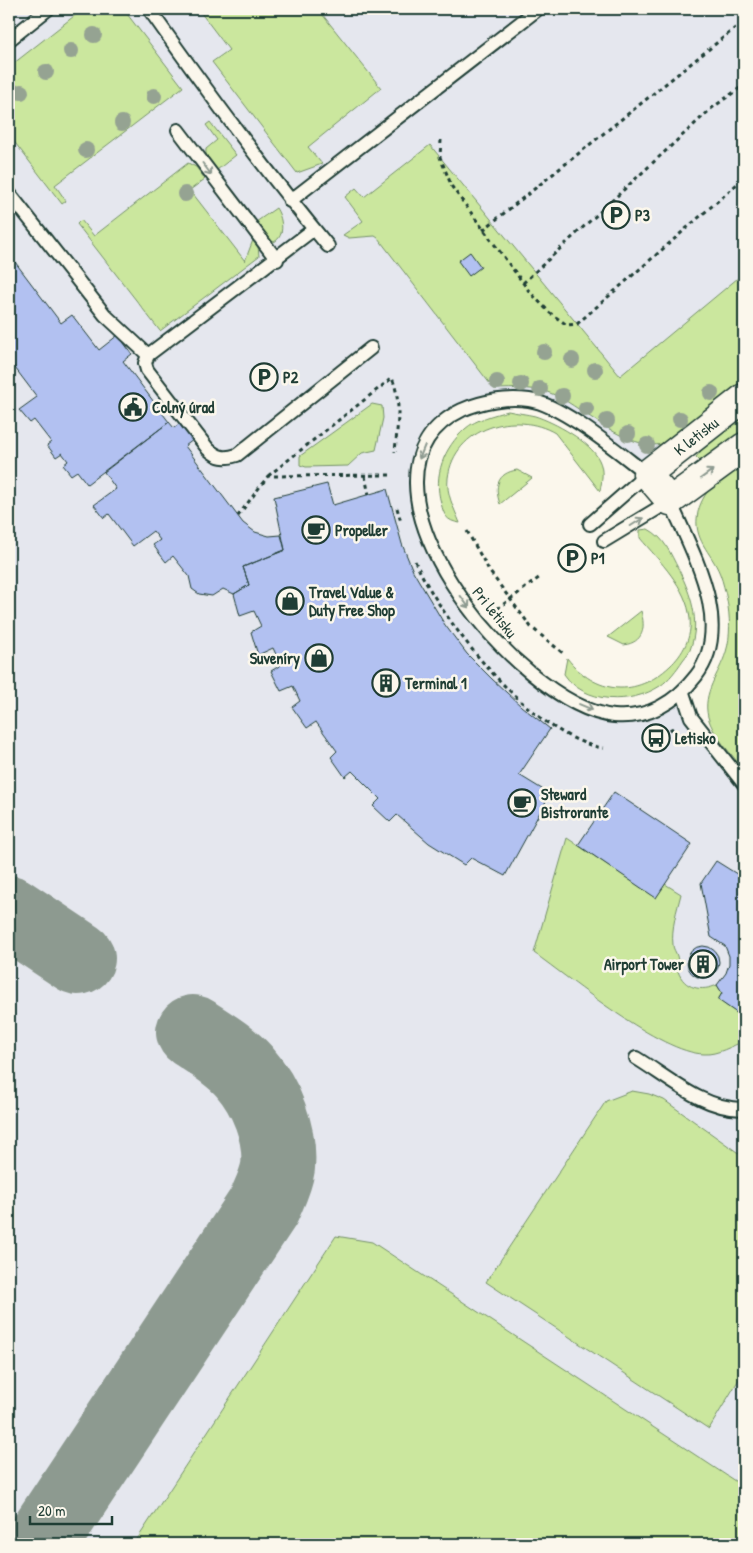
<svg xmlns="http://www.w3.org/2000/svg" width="753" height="1553" viewBox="0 0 753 1553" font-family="'Patrick Hand',sans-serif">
	<rect width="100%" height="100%" fill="#fbf7ec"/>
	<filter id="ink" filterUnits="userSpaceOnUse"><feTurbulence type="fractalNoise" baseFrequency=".02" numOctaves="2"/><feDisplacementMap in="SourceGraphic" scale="10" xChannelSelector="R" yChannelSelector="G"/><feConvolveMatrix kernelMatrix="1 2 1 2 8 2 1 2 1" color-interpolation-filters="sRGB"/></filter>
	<g filter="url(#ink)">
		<path fill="#e5e7ee" d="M9 9H744V398L647 474 610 446 529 400 461 411 419 458 420 515 465 602 559 694 633 715 683 693 691 717 744 784V1544H9Z"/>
		<path fill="#cbe79e" stroke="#759269" d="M83 9 124 10 183 87 55 185 66 201 62 204 9 135V67Z
			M198 9H318L381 88 308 147 322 164 297 173 212 62 229 50Z
			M210 122 236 155 217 170C210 165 205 158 206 149L217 140 206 125Z
			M430 145 620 376 744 273V381L663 444C627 451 586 410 555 395 535 386 515 389 494 389L378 238 375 236 349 238 343 235 363 221 345 197 356 188 364 197Z
			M188 163 196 167 205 179 190 190 245 261 253 240 258 246 259 256 160 331 77 224 81 220 94 236Z
			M276 208C282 217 286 236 274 242L269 240 256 222Z
			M372 404 382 406 383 418 376 450 362 453 348 466 306 467 300 465V456Z
			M508 411C517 413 527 414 535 416 554 422 591 442 599 460 604 470 602 480 600 491L555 433C516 410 454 427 448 478 446 494 454 508 460 523 446 521 444 515 441 503 433 475 444 448 465 429 476 419 494 415 508 411Z
			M744 415V433L714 457 701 462 696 457 705 446Z
			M744 459V770C732 754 713 736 708 717 702 692 719 675 726 652 731 636 730 617 727 600 725 591 723 582 720 574 711 551 692 540 698 512 704 487 725 474 744 459Z
			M517 470 532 478 500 504C494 487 497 473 517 470Z
			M648 529C665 538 670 553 679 570 691 595 700 620 691 647 690 652 686 656 683 660 677 669 669 680 660 686 631 705 584 704 564 674L567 658C596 695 636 698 670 666 683 654 692 637 690 619 687 587 659 561 640 538V530Z
			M641 611C646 629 643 642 624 645L608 637Z
			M567 838 656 897 665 884 681 894C677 910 671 928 673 945 673 949 676 952 677 956 679 961 677 966 678 971 684 989 702 992 717 985L722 993 719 998 724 1004 744 1018V1041C732 1046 717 1055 704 1054 660 1053 572 980 534 953Z
			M632 1091 649 1094 664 1100 744 1157V1371L709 1429 486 1282 606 1101Z
			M336 1236 372 1242 744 1487V1544H134Z"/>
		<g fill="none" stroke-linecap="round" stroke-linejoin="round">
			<path stroke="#8d9a90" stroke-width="74" d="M9 912 78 958
				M40 1544 264 1206C269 1194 276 1181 278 1167 281 1134 266 1096 244 1071 230 1055 211 1044 193 1032"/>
		</g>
		<path fill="#b2c1f1" stroke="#1f3d34" d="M470 252 481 267 469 276 458 261Z
			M9 254 61 323 72 315 99 350 118 335 132 354 123 361 169 422 87 484 77 471 71 475 63 465 68 461 62 453 56 457 47 445 51 442 34 420 30 423 19 410 37 397 9 360Z
			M184 420 197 437 185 446 243 523 255 532 269 536 281 535 285 550 243 567 249 585 234 594 223 589 212 596 199 594 192 589 189 576 173 556 166 562 153 545 160 540 153 531 133 546 109 514 104 518 94 505 116 489 104 472 169 422 174 428Z
			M327 484 333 505 387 489 402 544 413 571 445 625 467 654 492 679 521 706 550 729 519 775 550 794 505 876 471 858 464 865 429 843 397 815 390 822 373 806 380 799 352 771 345 777 331 757 337 751 316 722 307 728 292 707 300 701 293 686 281 691 271 671 281 665 273 648 258 655 251 632 261 626 254 611 240 616 234 594 249 585 243 567 285 550 274 497Z
			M614 792 692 844 656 898 578 845Z
			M716 861 740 876 744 870V1018L718 1000 722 993 717 985 726 973 729 964V956L725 946 711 937 701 883Z
			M687 962a16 16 0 1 1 32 0a16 16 0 1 1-32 0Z"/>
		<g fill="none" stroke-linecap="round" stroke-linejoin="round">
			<g stroke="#1f3d34" stroke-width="16">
				<path id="service" d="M149 9C206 90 265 170 328 246
					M9 40 48 9
					M178 130 277 260
					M9 193 105 315 148 355
					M290 201 538 9
					M314 229 148 355 145 363 147 370 208 449C218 458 225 459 237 455L371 348
					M590 524 647 474C619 453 563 405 529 400 507 397 482 401 462 410 329 474 517 706 614 716 648 719 676 702 696 676 735 625 692 552 670 501L604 541
					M683 693 691 717 744 784
					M636 1058C669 1078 704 1110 744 1109"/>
			</g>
			<g stroke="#1f3d34" stroke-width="31">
				<path id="tertiary" d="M744 398 647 474 670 501 744 447"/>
			</g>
			<path stroke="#1f3d34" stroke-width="3" stroke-dasharray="4 4" stroke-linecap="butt" d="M441 140 440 157 452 187 529 291 550 313 567 325 577 324 744 178
				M483 230 744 21
				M523 283 712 108 744 85
				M268 476 392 378C402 402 397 427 395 452
				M365 476 369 495
				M397 508 401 522
				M238 516 268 476 393 475
				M467 531 490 572 531 627 564 654
				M415 561C442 622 535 740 604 748
				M497 609 540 577
				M656 738 673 728"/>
			<use href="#service" stroke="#fbf7ec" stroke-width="12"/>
			<use href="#tertiary" stroke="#fbf7ec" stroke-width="28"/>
		</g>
		<g fill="#95a392">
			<circle cx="94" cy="35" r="8"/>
			<circle cx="71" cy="51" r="8"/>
			<circle cx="46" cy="72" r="8"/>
			<circle cx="21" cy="92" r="8"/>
			<circle cx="154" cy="96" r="8"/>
			<circle cx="122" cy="123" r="8"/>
			<circle cx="86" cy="150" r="8"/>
			<circle cx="185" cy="194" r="8"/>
			<circle cx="544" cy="352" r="8"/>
			<circle cx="572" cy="360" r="8"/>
			<circle cx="595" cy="370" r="8"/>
			<circle cx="497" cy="382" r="8"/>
			<circle cx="521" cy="384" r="8"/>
			<circle cx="540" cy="389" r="8"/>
			<circle cx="711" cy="393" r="8"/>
			<circle cx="562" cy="396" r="8"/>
			<circle cx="586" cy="409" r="8"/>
			<circle cx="680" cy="419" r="8"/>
			<circle cx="607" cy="421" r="8"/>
			<circle cx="628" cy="434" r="8"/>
			<circle cx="647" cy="445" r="8"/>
		</g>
		<defs><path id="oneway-shaft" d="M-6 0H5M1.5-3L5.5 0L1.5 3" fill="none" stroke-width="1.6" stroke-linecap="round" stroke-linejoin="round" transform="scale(1.25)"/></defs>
		<g stroke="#8d9a90">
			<use href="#oneway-shaft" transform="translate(207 169) rotate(53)"/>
			<use href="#oneway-shaft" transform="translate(422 452) rotate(112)"/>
			<use href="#oneway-shaft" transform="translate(707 474) rotate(-36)"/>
			<use href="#oneway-shaft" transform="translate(637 522) rotate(-32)"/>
			<use href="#oneway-shaft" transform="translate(465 602) rotate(54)"/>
			<use href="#oneway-shaft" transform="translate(586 707) rotate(23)"/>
		</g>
	</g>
	<defs>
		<g id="parking-ring" transform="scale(1.4375)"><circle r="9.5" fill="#fbf7ec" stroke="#1f3d34" stroke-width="1.5"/><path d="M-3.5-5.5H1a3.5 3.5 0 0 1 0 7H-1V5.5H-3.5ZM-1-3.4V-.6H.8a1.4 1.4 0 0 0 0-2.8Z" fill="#1f3d34"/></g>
		<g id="civic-ring" transform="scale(1.4375)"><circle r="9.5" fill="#fbf7ec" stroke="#1f3d34" stroke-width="1.5"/><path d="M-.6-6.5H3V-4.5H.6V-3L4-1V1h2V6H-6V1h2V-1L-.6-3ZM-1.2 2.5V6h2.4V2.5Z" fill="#1f3d34"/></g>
		<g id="cafe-ring" transform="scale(1.4375)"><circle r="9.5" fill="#fbf7ec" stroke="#1f3d34" stroke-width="1.5"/><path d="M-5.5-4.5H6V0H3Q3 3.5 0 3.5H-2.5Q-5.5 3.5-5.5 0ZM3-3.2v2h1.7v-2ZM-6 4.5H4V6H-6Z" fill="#1f3d34"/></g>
		<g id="shop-ring" transform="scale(1.4375)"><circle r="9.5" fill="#fbf7ec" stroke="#1f3d34" stroke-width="1.5"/><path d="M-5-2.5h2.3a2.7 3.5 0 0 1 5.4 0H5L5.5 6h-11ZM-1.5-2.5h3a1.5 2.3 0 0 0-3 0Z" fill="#1f3d34"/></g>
		<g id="building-ring" transform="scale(1.4375)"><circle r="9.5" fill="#fbf7ec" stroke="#1f3d34" stroke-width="1.5"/><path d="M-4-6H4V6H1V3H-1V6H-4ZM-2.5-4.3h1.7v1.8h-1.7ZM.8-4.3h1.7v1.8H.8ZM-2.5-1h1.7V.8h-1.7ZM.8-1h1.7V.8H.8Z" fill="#1f3d34"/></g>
		<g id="bus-ring" transform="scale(1.4375)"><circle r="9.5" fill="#fbf7ec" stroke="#1f3d34" stroke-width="1.5"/><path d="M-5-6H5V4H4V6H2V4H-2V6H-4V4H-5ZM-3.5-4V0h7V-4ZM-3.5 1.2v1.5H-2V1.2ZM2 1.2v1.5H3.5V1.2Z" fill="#1f3d34"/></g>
	</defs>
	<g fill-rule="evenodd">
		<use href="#parking-ring" x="616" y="215"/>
		<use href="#parking-ring" x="264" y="377"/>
		<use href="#civic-ring" x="133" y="407"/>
		<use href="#cafe-ring" x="316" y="530"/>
		<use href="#parking-ring" x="572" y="558"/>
		<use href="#shop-ring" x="290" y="601"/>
		<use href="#shop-ring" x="319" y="658"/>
		<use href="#building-ring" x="386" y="683"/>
		<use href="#bus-ring" x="656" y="738"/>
		<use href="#cafe-ring" x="522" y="803"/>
		<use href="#building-ring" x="703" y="964"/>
	</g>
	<g text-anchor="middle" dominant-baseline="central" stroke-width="5" stroke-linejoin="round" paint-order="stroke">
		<g font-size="16" font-weight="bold" fill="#1f3d34" stroke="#fbf7ec" text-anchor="start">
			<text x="635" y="215">P3</text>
			<text x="283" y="377">P2</text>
			<text x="152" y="407">Colný úrad</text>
			<text x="335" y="530">Propeller</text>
			<text x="591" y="558">P1</text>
			<text x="309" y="592">Travel Value &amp;<tspan x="309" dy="18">Duty Free Shop</tspan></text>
			<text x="300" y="658" text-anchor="end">Suveníry</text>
			<text x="405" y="683">Terminal 1</text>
			<text x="675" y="738">Letisko</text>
			<text x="541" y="794">Steward<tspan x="541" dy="18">Bistrorante</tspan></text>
			<text x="684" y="964" text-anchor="end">Airport Tower</text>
		</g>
		<g font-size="16" fill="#1f3d34" stroke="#fbf7ec">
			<text transform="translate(696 436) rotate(-38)">K letisku</text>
			<text transform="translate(495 612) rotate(51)">Pri letisku</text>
		</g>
	</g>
	<rect width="753" height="1553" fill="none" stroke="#fbf7ec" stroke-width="30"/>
	<rect x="15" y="15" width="723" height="1523" fill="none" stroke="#1f3d34" stroke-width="2" filter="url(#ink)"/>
	<path d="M30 1516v8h82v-8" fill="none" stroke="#1f3d34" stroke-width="2.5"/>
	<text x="38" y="1516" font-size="15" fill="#1f3d34" stroke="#fbf7ec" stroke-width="4" paint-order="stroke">20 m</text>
</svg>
